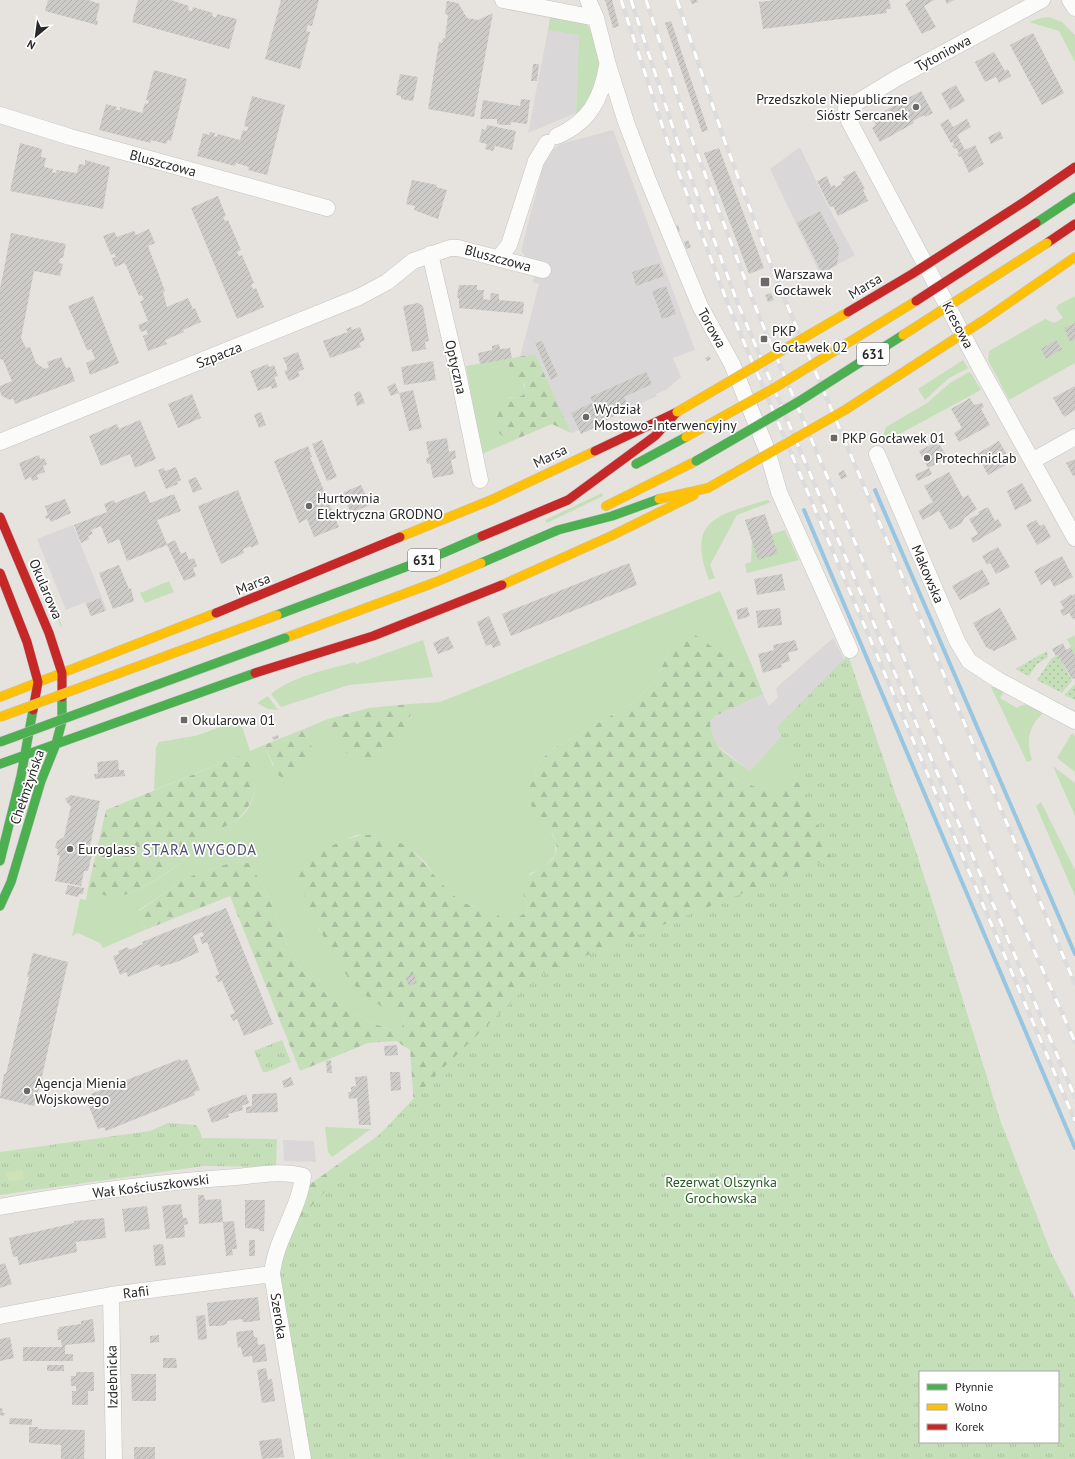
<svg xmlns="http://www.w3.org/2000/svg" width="1075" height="1459" viewBox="0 0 1075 1459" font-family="'PT Sans',sans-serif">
	<defs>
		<pattern id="forest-firs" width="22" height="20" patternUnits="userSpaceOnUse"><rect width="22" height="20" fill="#c5dfb9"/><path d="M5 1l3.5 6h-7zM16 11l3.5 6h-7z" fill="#a9bf9f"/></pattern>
		<pattern id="park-tufts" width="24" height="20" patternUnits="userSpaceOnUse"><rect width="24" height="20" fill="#c5dfb9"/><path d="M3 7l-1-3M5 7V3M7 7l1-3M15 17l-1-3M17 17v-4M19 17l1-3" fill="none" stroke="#a9bf9f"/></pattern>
		<pattern id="garden-dots" width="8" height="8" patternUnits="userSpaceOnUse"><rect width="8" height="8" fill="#c5dfb9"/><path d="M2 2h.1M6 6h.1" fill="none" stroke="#a9bf9f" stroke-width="1.8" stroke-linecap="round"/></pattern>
		<pattern id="building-hatch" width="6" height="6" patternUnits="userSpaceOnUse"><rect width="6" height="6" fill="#cdcbc7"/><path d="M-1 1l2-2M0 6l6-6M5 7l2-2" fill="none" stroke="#b0aeab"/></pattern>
	</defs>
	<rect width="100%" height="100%" fill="#e6e3de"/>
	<path fill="#dad7d9" d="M548 30 579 34 576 113 528 133Z
		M613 130 695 350 673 358 681 377 666 390 656 394 657 396 601 422 602 424 581 434 579 430 571 433 535 355 520 357 539 284 533 282 535 271 542 273 545 262 527 258 521 251 543 166 551 151 560 144Z
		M800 147 829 208 855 255 820 274 770 169Z
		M73 525 107 610 91 616 85 602 66 610 37 539Z
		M833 638 846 663 750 771 717 745 711 736 710 722 717 715 763 694 769 706 778 697 776 688Z
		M283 1140 314 1141 316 1162 284 1161Z"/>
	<path fill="#c5dfb9" d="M556 14 584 21 588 26 595 39 602 69 595 96 573 120 576 113 579 35 548 30 550 18Z
		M1049 17 1062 22 1075 35V62L1059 31 1029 22 1041 18Z
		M1075 296V363L1009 400 988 360 989 351 1045 319 1054 323 1063 318 1056 308 1058 305Z
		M506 359C510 373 530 380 523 395L517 398 508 397 498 411 495 422 502 435 512 441 482 454 466 366Z
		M963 360 968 368 949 378 925 400 918 389Z
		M969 372 971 373 981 390 881 444 886 427 927 403 950 383Z
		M602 493 603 496 547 523 545 520Z
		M767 500 771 502 737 515 710 565 715 578 709 580C686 519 718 515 767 500Z
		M785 530 799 560 747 573 745 564 751 562 752 540Z
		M169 581 174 592 145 603 140 593Z
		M45 587H47L62 626 61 627Z
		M720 591 753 668 735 663 722 654 672 646 655 680 635 702 551 750 541 760 534 773 549 828 556 842 555 855 543 869 530 873 523 893 528 911 509 923 491 911 464 903 444 888 425 862 414 852 396 842 376 836 356 835 306 858 319 929 341 964 356 986 370 998 405 1021 399 1033C357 1019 320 997 295 959 284 942 278 919 270 900 264 887 256 875 249 863L233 862 194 875 182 881 139 910 145 930 103 948 100 943 78 933 72 936 80 899 86 900 88 888C100 893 114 897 127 894 145 889 172 870 186 858 193 852 195 842 202 836 220 822 242 828 252 800 258 783 250 770 244 754L154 790 156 747 159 742 195 736 240 720 250 751 264 745 273 766 313 750 304 729 328 719 342 748 351 757 411 718 410 704 440 702Z
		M1075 635V655L1067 639Z
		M423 640 433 677 349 685 281 707 271 694C295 675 326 670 355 662L356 664Z
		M995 686 1004 691 1000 698 1017 708C1025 701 1037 705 1042 714 1028 728 1026 741 1032 760L1027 762 991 687Z
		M268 696 278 710 268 709 257 703Z
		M796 719 807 774C787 791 781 796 756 787 745 783 739 783 730 775L740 764 750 771Z
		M1072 733 1075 736V772L1057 758Z
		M1053 766 1075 783V816Z
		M1041 802 1075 870V896L1036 806Z
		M325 1127 371 1129 332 1157 328 1152Z"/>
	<path fill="url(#forest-firs)" fill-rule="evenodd" d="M535 354 571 433 552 424 512 441C504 437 494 433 495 422 495 419 497 416 498 413 498 406 497 402 501 397L517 398 523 395 525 385 512 372 506 359Z
		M695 635 735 663 753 668 763 694 717 715 710 722C712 746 722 751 740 764L730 775C738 783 746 783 756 787 781 795 787 791 807 774L900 803 934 907 1000 1120 1051 1253 1075 1299V1459H308L277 1267 309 1185 376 1137 414 1106 410 1050 396 1041 368 1043 300 1071 230 896 145 930 139 911 182 881 194 875 233 862 249 863C256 875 264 887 270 900 278 919 284 942 295 959 320 997 357 1019 399 1033L405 1021C389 1010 368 1000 355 986 340 969 291 885 300 865 303 856 317 852 325 849 341 841 357 833 376 835 423 842 429 881 463 902 471 907 483 907 491 911 497 914 503 919 509 923L528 911 523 893V881C533 870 545 870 554 857 565 839 539 819 531 805 529 800 528 793 527 787L541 760 551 750 635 702 655 680 672 646 682 636ZM920 1372H1058V1442H920Z
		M410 704C411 708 411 714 410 719 406 743 375 775 350 756 338 747 334 732 328 719L369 708Z
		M304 729 313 750 308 762 284 778 279 776 264 745Z
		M244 754C262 777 257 809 230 824 221 829 211 829 203 836 195 842 193 852 186 858 170 871 133 898 111 897 104 896 95 891 88 888L106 810Z"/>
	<path fill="url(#park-tufts)" fill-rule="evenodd" d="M848 655 934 907 1000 1120 1051 1253 1075 1299V1459H308L277 1267 294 1224 442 1069 540 974 831 858 777 727ZM920 1372H1058V1442H920Z
		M282 1040 291 1062 267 1072H263L254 1051Z
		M168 1123 196 1125 199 1129 202 1138 277 1139 276 1167 204 1166 0 1195V1152L150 1131Z"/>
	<path fill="url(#garden-dots)" d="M1047 651 1048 657 1036 665 1029 676 1015 669Z
		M1058 655 1072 681 1062 693 1037 680 1051 659Z
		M1075 684V700L1064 695Z"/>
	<path fill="#cee2b7" d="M22 1170 24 1179 8 1181 6 1173Z"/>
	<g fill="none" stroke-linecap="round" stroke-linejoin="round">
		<path stroke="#98c6e1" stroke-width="4" d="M875 490 1075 954
			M804 510 1075 1148"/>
	</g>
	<path fill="url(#building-hatch)" d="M48 0H88L100 4 96 20 98 21 97 25 45 11Z
		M138 0H171L189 6 188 10 192 11 193 7 213 13 212 16 216 18 217 14 237 19 229 49 132 22Z
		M281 0H319L312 26 308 25 306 31 310 32 300 69 265 59Z
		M605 0H612L619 26 613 28Z
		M690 0H697L698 2 692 4Z
		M775 0H889L891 9H886L887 13 763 29 759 2Z
		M911 0H934L924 6 936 27 922 34 905 4Z
		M945 0H954L947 4Z
		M447 1 458 3 467 18 478 20 493 13 474 117 428 109 439 42 442 43 443 38H445L448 15 445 14Z
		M671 21 708 130 702 132 665 23Z
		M1033 33 1064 93 1042 105 1010 45Z
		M994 52 1005 71 1008 69 1011 76 999 83 996 77 985 82 975 62Z
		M533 64H539L537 81H531Z
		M154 70 187 79 171 141 168 140 166 144 151 140V143L99 130 106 104 117 107 116 110H120V107L142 113 145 103 148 104 149 101 146 100Z
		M400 74 418 77 413 101 401 99V96L396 95Z
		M956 85 965 101 950 110 941 93Z
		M921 91 933 113 925 117 924 115 913 121 914 123 880 142 872 128 876 125 872 118Z
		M252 96 285 105 267 175 248 170 249 167 236 163 235 166 197 156 203 133 209 135 210 132 215 133 214 136 217 137 218 134 240 140 243 130 247 131 248 127 244 126Z
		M521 99 530 100 527 124 511 122V125H503L497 124V119H480L483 100 520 106Z
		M948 119 953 127 967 119 971 127 957 135 965 150 975 145 984 164 969 173 961 156 959 157 957 154 959 153 956 148 954 149 952 146 954 145 953 142 951 143 940 124Z
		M487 125 516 131 512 150 495 146 493 151 485 149 487 144 479 142 482 129 486 130Z
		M1000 131 1003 138 991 144 988 137Z
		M20 143 42 149 41 157 46 158 44 167 53 169 52 172 56 173 57 170 77 173 79 164 85 165V160L110 167 103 209 10 191Z
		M719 148 764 268 749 274 704 153Z
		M855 171 865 189 863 190 868 201 838 216 833 206 830 207 817 181 827 176 831 187 834 185 836 187 842 184 841 182 845 180 843 177Z
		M412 180 437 185 436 187 447 190 438 219 414 210 415 206 406 204Z
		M218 196 226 216 223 217 225 221 228 220 241 250 237 252 239 256 242 255 254 283 251 285 253 289 256 288 264 307 237 319 191 208Z
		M820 211 839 248 837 265 822 273 797 223Z
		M678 225 680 231 676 233 673 227Z
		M149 229 155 243 148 246 165 291 163 292 167 307 188 298 193 309 195 308 201 322 183 330 184 332 165 340 167 344 148 351 143 336 148 334 146 330 141 332 138 325 148 321 140 301 144 300 142 295 139 296 125 263 115 267 112 258 116 257 114 253 111 255 103 236 114 232 117 237 134 231 136 235Z
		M11 233 66 244 63 258H60L59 263 63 264 60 276 34 271 21 338 26 348 30 347 36 363 45 369 49 367 47 362 61 357 66 368 70 367 75 381 15 404 13 398 10 400 2 396 0 391V386L12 381 3 360 0 359V289Z
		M688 240 691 247 686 249 684 242Z
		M659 263 664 276 636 286 632 272Z
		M459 285H477V290H484L483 299 490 300 491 293 499 294V300L524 302 523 314 459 308V299L457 297Z
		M666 286 676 314 662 319 652 291Z
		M826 290 829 293 825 295 823 292Z
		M771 293 774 300 768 302 765 295Z
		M93 296 119 363 90 375 86 363 95 359 91 349 87 350 68 306Z
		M418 303 423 306 429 341 425 342 426 349 412 352 403 306Z
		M1075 323V340L1070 342 1064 328Z
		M351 327 352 330 360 327 365 340 359 343 361 347 330 358 323 341 348 332 346 329Z
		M1056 340 1062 349 1046 359 1041 349Z
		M542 341 558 376 551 380 535 343Z
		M499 344 500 349 510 348 512 358 480 364 478 353 492 350V346Z
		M298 352 304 369 298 372 300 376 289 381 284 371 287 370V366L283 358Z
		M709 356 711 359 707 361 705 358Z
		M433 361 436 380 404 385 401 367Z
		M268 364 269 367 274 365 278 376 274 377 278 387 272 389 271 386 258 391 250 371Z
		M646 372 652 384 624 397 629 409 602 422 598 413 602 424 581 434 571 413 593 402 590 397Z
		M395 383 399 393 391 396 387 387Z
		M1075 386V410L1064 417 1053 398Z
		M413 390 422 428 409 431 399 393Z
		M360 391 365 403 357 406 354 394Z
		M192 394 201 418 178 428 168 404Z
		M970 398 974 405 982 403 984 407 981 409 990 425 959 442 954 433 962 428 951 409Z
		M261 412 266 425 259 428 254 415Z
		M140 420 156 459 135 468 130 454 101 466 89 436 117 424 119 429Z
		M447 438 449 452 455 450 456 458 451 460 454 474 433 478 430 463 427 464 426 458 429 457 426 442Z
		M322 440 337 477 327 481 312 444Z
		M938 441 947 458 928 468 919 451Z
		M999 441 1011 462 988 475 977 454Z
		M308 446 312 457H310L339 527 314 537 307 519 299 523 274 461Z
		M39 455 40 459 44 458 47 464 43 466 45 472 37 475 38 479 32 481 31 477 25 480 19 463Z
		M1075 459V475L1073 476 1066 463Z
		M176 467 181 480 177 482 178 484 166 489 158 470 164 468 165 471Z
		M929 468 932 474 918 481 915 475Z
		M844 470 847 477 841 479 838 473Z
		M949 472 963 498 968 495 977 509 964 518 962 523 950 530 939 511 923 520 918 511 933 502 924 486Z
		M196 477 202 489 193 493 188 480Z
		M1022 483 1032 501 1015 510 1007 491Z
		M361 485 370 505 351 513 342 493Z
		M238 490 259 544 251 548V546L243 549 244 553 221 564 198 506Z
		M145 491 150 503 174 494 181 511 157 520 167 544 175 540 181 554 186 552 189 560 194 558 197 566 193 568 196 576 184 581 167 545 127 561 119 539 108 544 101 526 91 530 93 534 88 536 89 539 81 543 74 525 107 512 104 504 114 500 115 503Z
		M65 499 71 513 51 522 49 518 46 519 45 516 48 515 45 506Z
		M988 507 995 521 998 519 1002 526 973 543 971 538 978 534 969 519 979 514 978 512Z
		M765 514 778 554 758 560 745 520Z
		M1036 520 1040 526 1044 524 1051 537 1037 545 1026 525Z
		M998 547 1010 567 996 574 990 563 987 565 982 556Z
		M1062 556 1073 577 1054 587 1050 579 1041 585 1034 571Z
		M629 563 637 585 511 636 502 614Z
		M119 565 129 589 131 588 134 601 113 609 99 573Z
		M982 569 990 584 960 600 952 586Z
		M782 574 785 590 757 595 754 579Z
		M1071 594 1072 596 1075 594V618L1073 619 1069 613 1063 616 1060 610 1064 608 1060 602Z
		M100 598 105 611 91 616 86 604Z
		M747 607 750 616 738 620 736 610Z
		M780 608 782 625 758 628 756 611Z
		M1000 608 1017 639 994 651 986 647 973 623Z
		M489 616 501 645 493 648 491 644 486 646 477 622Z
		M448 636 454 648 438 654 433 643Z
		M795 640 798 650 788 653 790 661 781 664 782 667 763 673 758 654 774 650 773 645Z
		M1063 643 1066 650 1071 647 1075 655V678L1072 679 1058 655 1056 656 1052 649Z
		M278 735 279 738 273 740 272 737Z
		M118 760 119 770H124L125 776 95 779 94 774H98L97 762Z
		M71 795 100 801 89 850H93L88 871H84L81 886 55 881 60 856 57 855 58 849 55 848 57 841 64 837 71 806 69 805 65 799Z
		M68 885 84 888 83 894H79L78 897 65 894Z
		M226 908 273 1024 244 1036 237 1019 233 1021 230 1015 235 1013 222 981 218 982 215 976 219 974 207 942 202 944 200 937 204 936 202 932 193 936 199 952 177 962 160 967 159 964 128 977 126 972 120 975 113 956 119 954 118 951 128 947 129 950 143 944 142 942Z
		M33 953 68 962 40 1085 34 1106 0 1098 4 1074H6L29 977H27Z
		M414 974 417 983 409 986 405 977Z
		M397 1045 398 1055 385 1056 384 1046Z
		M180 1059 181 1061 187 1059 200 1090 194 1092 195 1095 106 1131 104 1127 98 1129 86 1099 92 1097 91 1094Z
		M331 1060 332 1073H327L326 1061Z
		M390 1072H400L401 1090 391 1091Z
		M367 1076 371 1125H359L357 1098 349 1099 348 1092H351V1087L356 1086 355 1077Z
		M291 1077 294 1085 284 1088 282 1081Z
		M277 1093 278 1112 246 1113V1107L252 1106V1094Z
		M246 1094 249 1103 242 1106 243 1110 228 1114 229 1117 212 1123 207 1109Z
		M198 1195H204L205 1200 221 1199 223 1222 199 1224Z
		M245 1200H265L264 1231H259V1229L245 1228Z
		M181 1204 183 1218H187L188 1224 184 1225 185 1237 166 1239 162 1206Z
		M147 1206 150 1229 125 1232 122 1209Z
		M104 1218 106 1238 76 1242 77 1252 19 1265 17 1256 13 1257 9 1238 74 1223V1221Z
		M234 1221 237 1249H232L233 1255 226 1256 223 1222Z
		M249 1240H255V1256H249Z
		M163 1244 166 1265 155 1266 153 1245Z
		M5 1263 12 1284 0 1288V1265Z
		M258 1297 260 1320 250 1322H243L242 1319 235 1320 227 1321V1324L220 1326H209L207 1303Z
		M205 1315 207 1339 198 1340 196 1316Z
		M93 1319 95 1342 65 1345V1354H73V1361H23V1347H62L61 1340H58L57 1329H59V1327L81 1324V1321Z
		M253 1330 254 1337H257L258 1345 265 1344 267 1361 253 1363 252 1356 243 1357 241 1347 238 1348 236 1332Z
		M159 1335V1342L150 1343V1336Z
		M10 1337 14 1358 0 1361V1339Z
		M163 1358H176L177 1368H163Z
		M47 1365H64V1371H47Z
		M266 1368 268 1380 272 1379 275 1401 262 1403 257 1370Z
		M76 1372H94V1391H88V1405H72V1391H76V1386H71V1376H76Z
		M131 1374H156V1401H132Z
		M0 1408 3 1409 2 1413H5L4 1416 0 1415Z
		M10 1418 32 1419V1425L9 1424Z
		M29 1427H38V1429L85 1430 84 1459H61V1445L29 1443Z
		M281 1438 284 1457 262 1459 259 1441Z
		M134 1447H155V1459H134Z"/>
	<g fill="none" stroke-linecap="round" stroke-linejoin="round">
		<g stroke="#c4c2c3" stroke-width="17">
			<path id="street" d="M503 0 596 18
				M588 0 596 18 608 65 626 122 648 180 700 306 732 364 767 450 779 492 850 650
				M1042 0 897 78 846 109 849 121 981 369 1075 538
				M1070 0 1075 8
				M0 115 70 137 327 208
				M557 136C589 122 601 100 607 66
				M430 254 458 373 480 480
				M499 258 509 245 536 161 547 143
				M0 442 359 297 387 282 413 261 450 248H458L543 270
				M877 454 957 641 969 661 998 680 1075 721
				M1032 461 1075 437
				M0 1207C78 1193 157 1182 236 1177 258 1175 282 1170 303 1176 299 1211 275 1240 272 1274L303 1459
				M111 1295 114 1459
				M0 1316 111 1295 272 1274"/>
		</g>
		<g stroke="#c4c2c3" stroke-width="10">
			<path id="fast" d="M1036 223 1075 197
				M636 464 686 437
				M481 563 558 530 612 516 659 499
				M277 615 443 553 482 536
				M0 764 255 673
				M0 861 21 776 33 710
				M0 906 11 882 41 781 56 744 62 721V697"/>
		</g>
		<g stroke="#c4c2c3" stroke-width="10">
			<path id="slow" d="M984 320 1075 257
				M659 499 708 488
				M606 506 696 461
				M400 537 491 500 595 451
				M502 585 611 536 694 495
				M285 638 436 582 481 563
				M0 697 216 613"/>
		</g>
		<g stroke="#c4c2c3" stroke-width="10">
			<path id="jam" d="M1024 202 1075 167
				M1047 243 1075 224
				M595 451 677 412
				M0 517 49 633 62 673V697
				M482 536 568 500 655 436 677 412
				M0 573 27 642 38 682 33 710
				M216 613 400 537
				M255 673 373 636 502 585"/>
		</g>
		<use href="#street" stroke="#fbfbfa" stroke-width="16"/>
		<use href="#fast" stroke="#4caf50" stroke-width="9"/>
		<use href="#slow" stroke="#ffc107" stroke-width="9"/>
		<use href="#jam" stroke="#c62828" stroke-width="9"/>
		<g stroke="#dcdcdd" stroke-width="4.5">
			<path id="rail" d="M621 0 669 146 729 307 1075 1121
				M631 0 679 146 738 304 1075 1097
				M646 0 694 145 757 311 921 698 1075 1042
				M677 0 725 142 777 281 1075 984"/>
		</g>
		<use href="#rail" stroke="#fff" stroke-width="3" stroke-dasharray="9" stroke-linecap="butt"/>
		<g stroke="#bfbdbc" stroke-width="10" stroke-linecap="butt">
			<path id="fast-bridge" d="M696 461 798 402 903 335
				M0 742 285 638"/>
		</g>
		<g stroke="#bfbdbc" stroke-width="10" stroke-linecap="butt">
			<path id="slow-bridge" d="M903 335 1047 243
				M677 412 848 312
				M686 437 776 387 916 301
				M708 488 845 410 984 320
				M0 717 277 615"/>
		</g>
		<g stroke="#bfbdbc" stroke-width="10" stroke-linecap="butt">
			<path id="jam-bridge" d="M916 301 1036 223
				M848 312 912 274 1024 202"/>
		</g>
		<use href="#fast-bridge" stroke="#4caf50" stroke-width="9"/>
		<use href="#slow-bridge" stroke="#ffc107" stroke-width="9"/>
		<use href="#jam-bridge" stroke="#c62828" stroke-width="9"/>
	</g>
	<g fill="#6a6968" stroke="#fff" stroke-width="1.5">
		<circle cx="916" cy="107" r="4"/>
		<rect x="760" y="277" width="10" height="10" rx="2"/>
		<rect x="760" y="335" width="8" height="8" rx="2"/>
		<circle cx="586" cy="417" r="4"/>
		<rect x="830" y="434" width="8" height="8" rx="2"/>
		<circle cx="927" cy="458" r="4"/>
		<circle cx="309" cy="506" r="4"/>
		<rect x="180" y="716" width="8" height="8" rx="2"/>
		<circle cx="70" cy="849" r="4"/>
		<circle cx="27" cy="1091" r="4"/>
	</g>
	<g text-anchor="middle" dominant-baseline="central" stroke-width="3.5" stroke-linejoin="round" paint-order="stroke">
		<g fill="#fff" stroke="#686868" stroke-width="1">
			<rect x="857" y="343" width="32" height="22" rx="3"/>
			<rect x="408" y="549" width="32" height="22" rx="3"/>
		</g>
		<g font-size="13" font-weight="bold" fill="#282828">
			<text x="873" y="354">631</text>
			<text x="424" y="560">631</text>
		</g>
		<g font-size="14" fill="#282828" stroke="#fff">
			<text transform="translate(943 53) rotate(-28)">Tytoniowa</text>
			<text transform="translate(163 163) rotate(15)">Bluszczowa</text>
			<text transform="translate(498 258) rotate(15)">Bluszczowa</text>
			<text transform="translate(865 286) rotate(-31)">Marsa</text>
			<text transform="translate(958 325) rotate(62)">Kresowa</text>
			<text transform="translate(712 328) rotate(61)">Torowa</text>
			<text transform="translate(219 355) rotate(-22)">Szpacza</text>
			<text transform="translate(456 367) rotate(77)">Optyczna</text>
			<text transform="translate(550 456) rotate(-26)">Marsa</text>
			<text transform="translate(928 574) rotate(67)">Makowska</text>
			<text transform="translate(253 584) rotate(-22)">Marsa</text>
			<text transform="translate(46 589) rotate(67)">Okularowa</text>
			<text transform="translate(27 787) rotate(-71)">Chełmżyńska</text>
			<text transform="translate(151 1186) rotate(-7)">Wał Kościuszkowski</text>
			<text transform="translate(136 1292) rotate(-7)">Rafii</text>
			<text transform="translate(279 1316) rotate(81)">Szeroka</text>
			<text transform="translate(112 1377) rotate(-91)">Izdebnicka</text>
		</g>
		<g font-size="14" fill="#282828" stroke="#fff" text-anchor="start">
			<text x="908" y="99" text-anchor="end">Przedszkole Niepubliczne<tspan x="908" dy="16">Sióstr Sercanek</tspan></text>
			<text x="774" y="274">Warszawa<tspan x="774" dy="16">Gocławek</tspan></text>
			<text x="772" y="331">PKP<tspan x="772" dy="16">Gocławek 02</tspan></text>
			<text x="594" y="409">Wydział<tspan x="594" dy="16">Mostowo-Interwencyjny</tspan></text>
			<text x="842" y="438">PKP Gocławek 01</text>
			<text x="935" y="458">Protechniclab</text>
			<text x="317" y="498">Hurtownia<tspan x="317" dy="16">Elektryczna GRODNO</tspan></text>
			<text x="192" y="720">Okularowa 01</text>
			<text x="78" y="849">Euroglass</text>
			<text x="35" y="1083">Agencja Mienia<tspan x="35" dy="16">Wojskowego</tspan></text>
		</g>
		<g font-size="14" fill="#265d1f" stroke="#fff">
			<text x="721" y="1182">Rezerwat Olszynka<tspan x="721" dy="16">Grochowska</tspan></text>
		</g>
		<g font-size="15" letter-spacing="1" fill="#4d4f74" stroke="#fff">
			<text x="200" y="849">STARA WYGODA</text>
		</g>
	</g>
	<rect x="919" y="1371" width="140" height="72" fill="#ffffff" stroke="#a9a9a9"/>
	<rect x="927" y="1384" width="20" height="6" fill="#4caf50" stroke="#a9a9a9"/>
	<text x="955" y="1391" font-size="12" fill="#282828">Płynnie</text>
	<rect x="927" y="1404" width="20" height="6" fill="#ffc107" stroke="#a9a9a9"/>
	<text x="955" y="1411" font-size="12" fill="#282828">Wolno</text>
	<rect x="927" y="1424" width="20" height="6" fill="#c62828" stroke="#a9a9a9"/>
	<text x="955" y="1431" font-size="12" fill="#282828">Korek</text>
	<g transform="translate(36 36) rotate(209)" stroke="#ffffff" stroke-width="3" paint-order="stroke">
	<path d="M0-3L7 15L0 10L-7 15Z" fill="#282828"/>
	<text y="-6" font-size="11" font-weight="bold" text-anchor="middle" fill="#282828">N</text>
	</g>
</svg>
